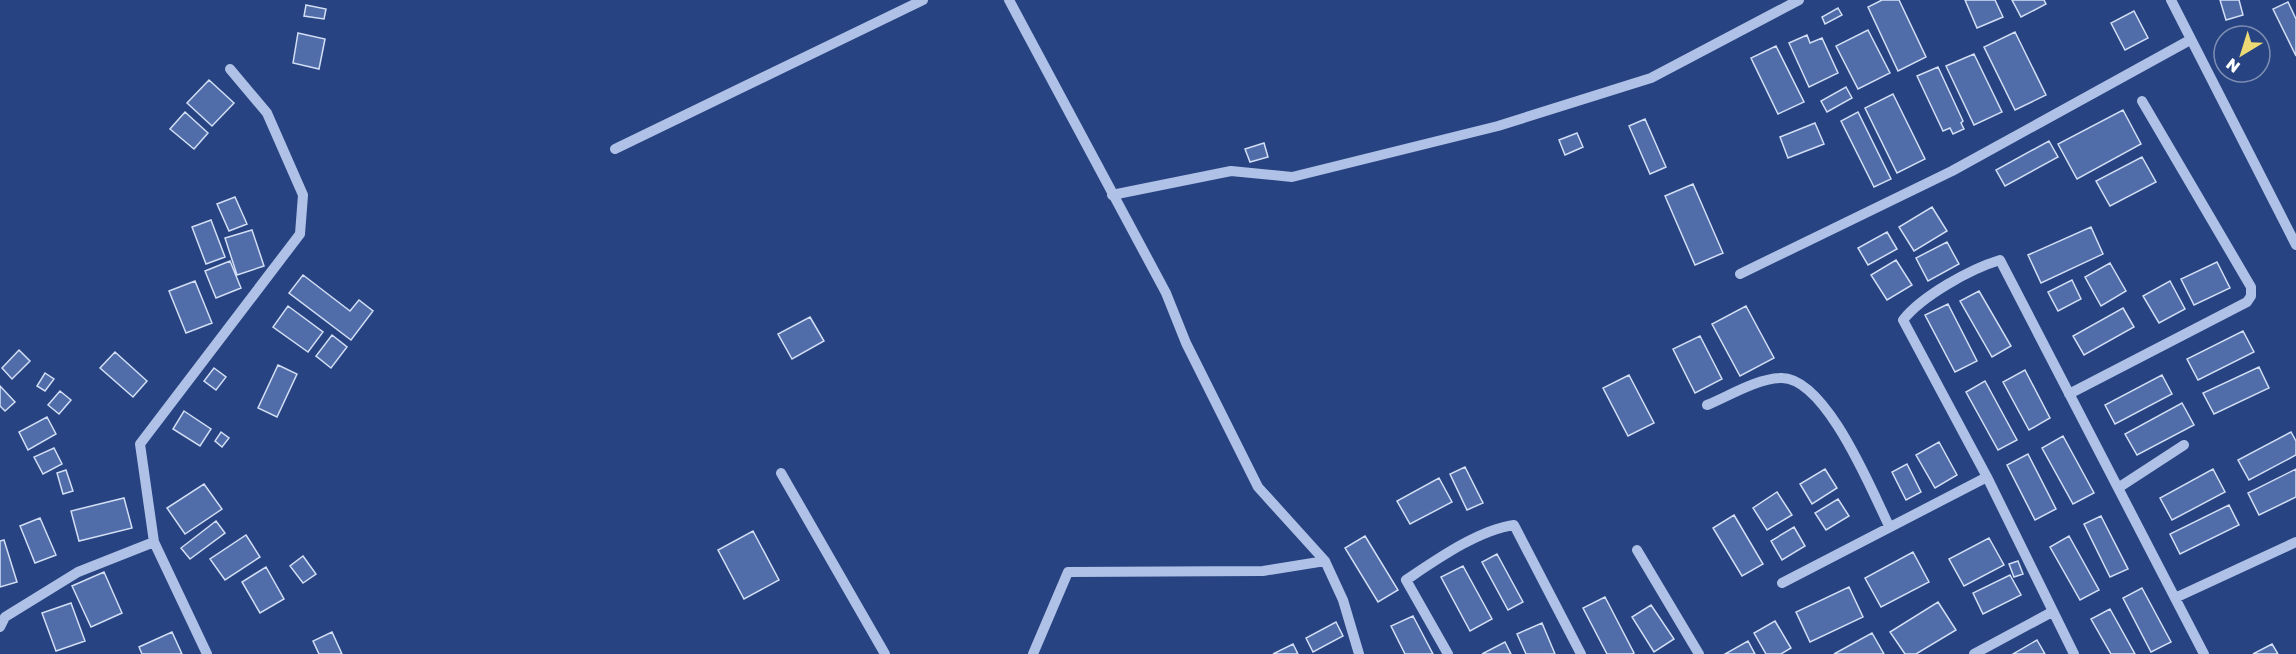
<svg xmlns="http://www.w3.org/2000/svg" width="2296" height="654" viewBox="0 0 2296 654" font-family="'Golos Text',sans-serif">
	<rect width="100%" height="100%" fill="#274381"/>
	<path fill="#506da9" stroke="#d2def5" stroke-width="1.5" d="M1882 0H1899L1926 57 1898 71 1868 7Z
		M1965 0H1995L2003 17 1977 28Z
		M2012 0H2044L2046 4 2021 17Z
		M2220 0H2239L2243 15 2226 20Z
		M2288 2 2296 19V56L2273 9Z
		M306 5 326 9 324 19 304 16Z
		M1838 8 1842 15 1825 24 1822 17Z
		M2134 11 2148 38 2125 50 2111 23Z
		M1868 30 1890 73 1858 89 1836 46Z
		M2015 32 2046 95 2015 110 1984 47Z
		M298 33 325 39 319 69 293 63Z
		M1807 35 1810 43 1822 38 1838 73 1809 87 1789 43Z
		M1776 46 1804 102 1778 114 1751 58Z
		M1974 54 2002 112 1974 125 1946 66Z
		M1938 67 1963 121 1961 123 1964 129 1953 134 1950 128 1943 131 1917 76Z
		M209 80 234 103 212 126 187 103Z
		M1846 87 1852 98 1827 112 1821 101Z
		M1893 94 1925 159 1897 173 1865 108Z
		M2123 110 2141 144 2077 179 2058 144Z
		M185 112 208 133 194 149 170 129Z
		M1858 112 1891 179 1874 187 1841 121Z
		M1645 119 1666 167 1650 174 1629 126Z
		M1815 123 1824 144 1788 158 1780 137Z
		M1577 133 1583 147 1565 155 1559 140Z
		M2049 141 2058 157 2005 186 1996 170Z
		M1264 143 1268 157 1250 162 1245 149Z
		M2142 157 2156 182 2110 206 2096 181Z
		M1693 184 1723 253 1695 265 1665 196Z
		M235 197 247 224 229 231 217 204Z
		M1932 207 1947 231 1914 251 1899 227Z
		M211 220 225 257 206 264 192 227Z
		M2091 227 2103 254 2041 283 2028 255Z
		M252 230 264 266 237 275 225 238Z
		M1887 232 1897 249 1868 265 1858 248Z
		M1947 242 1959 264 1928 281 1916 258Z
		M1896 260 1912 285 1887 300 1871 275Z
		M230 261 241 288 216 298 205 271Z
		M2217 262 2230 288 2194 305 2181 279Z
		M2110 263 2126 291 2101 306 2085 277Z
		M303 275 350 311 359 300 373 311 351 340 289 293Z
		M2072 280 2081 299 2058 311 2048 292Z
		M195 281 212 323 186 333 169 291Z
		M2170 281 2185 309 2159 323 2143 296Z
		M1979 291 2011 346 1992 357 1960 301Z
		M1948 304 1977 361 1955 372 1925 315Z
		M288 306 323 332 308 352 273 327Z
		M1746 306 1774 358 1740 376 1712 324Z
		M2123 308 2134 327 2084 355 2073 336Z
		M810 317 824 341 792 359 778 334Z
		M2243 331 2254 352 2198 380 2187 359Z
		M332 335 347 347 331 368 316 356Z
		M1700 336 1722 379 1695 393 1673 349Z
		M19 350 30 361 12 379 2 368Z
		M115 352 147 381 133 397 100 368Z
		M278 365 297 374 277 417 258 408Z
		M2259 367 2269 388 2214 414 2203 393Z
		M214 368 226 377 216 390 204 381Z
		M2025 370 2050 418 2029 430 2003 382Z
		M45 373 54 379 45 391 37 386Z
		M1629 375 1654 423 1628 436 1603 388Z
		M2162 375 2172 394 2115 424 2105 405Z
		M1985 381 2017 440 1998 450 1966 392Z
		M0 386 15 402 5 411 0 406Z
		M60 391 71 400 59 414 48 405Z
		M2182 403 2194 425 2137 455 2125 434Z
		M184 411 211 429 200 446 173 429Z
		M47 417 56 434 28 450 19 432Z
		M221 432 229 438 222 447 215 441Z
		M2291 432 2296 441V455L2249 480 2238 460Z
		M2063 436 2094 493 2073 504 2042 448Z
		M1939 442 1957 475 1935 488 1916 455Z
		M54 448 62 464 43 474 34 457Z
		M2028 454 2056 509 2035 520 2007 465Z
		M1907 464 1921 492 1906 500 1892 472Z
		M1465 467 1483 503 1467 510 1450 474Z
		M1825 469 1837 488 1812 504 1800 484Z
		M2213 469 2225 492 2172 520 2160 498Z
		M2296 469V497L2259 515 2248 493Z
		M66 470 73 491 63 494 57 473Z
		M1439 478 1452 502 1410 524 1397 501Z
		M204 484 222 509 185 534 167 508Z
		M1777 492 1792 515 1767 530 1753 508Z
		M124 498 132 528 79 541 71 511Z
		M1838 499 1849 516 1826 530 1815 513Z
		M2229 505 2239 525 2180 554 2170 534Z
		M1734 515 1763 564 1742 576 1713 528Z
		M2101 516 2128 569 2110 577 2084 524Z
		M40 518 56 555 35 563 20 526Z
		M216 521 225 533 190 559 181 548Z
		M1794 527 1805 546 1782 560 1771 541Z
		M753 531 779 580 744 599 718 550Z
		M246 535 260 557 225 580 210 559Z
		M1365 536 1398 590 1378 602 1345 548Z
		M2069 536 2099 590 2080 600 2050 547Z
		M1989 538 2004 565 1964 586 1949 559Z
		M4 540 17 582 0 587V541Z
		M1913 552 1929 582 1881 607 1865 578Z
		M1497 554 1523 602 1508 610 1482 562Z
		M303 556 316 574 303 583 290 566Z
		M2018 561 2023 574 2014 577 2009 564Z
		M1463 566 1492 619 1470 631 1441 577Z
		M266 567 284 599 260 613 242 582Z
		M104 572 122 613 91 627 72 586Z
		M2010 575 2021 595 1983 614 1973 593Z
		M1849 587 1863 617 1810 642 1796 612Z
		M2142 588 2171 642 2151 652 2123 598Z
		M1605 597 1634 653 1632 654H1607L1583 608Z
		M1938 602 1956 630 1916 654H1905L1890 632Z
		M71 603 85 641 56 651 42 613Z
		M1651 605 1674 639 1654 652 1632 617Z
		M2110 609 2135 654H2111L2091 619Z
		M1413 616 1433 654H1405L1391 626Z
		M1775 621 1791 648 1781 654H1766L1754 633Z
		M1336 622 1343 636 1313 652 1306 638Z
		M1542 623 1555 654H1526L1517 634Z
		M172 632 182 654H142L139 647Z
		M332 632 342 654H319L313 641Z
		M1872 633 1884 654H1834Z
		M2037 640 2045 654H2013Z
		M1748 641 1755 654H1725Z
		M1505 642 1511 654H1482Z
		M1293 644 1298 654H1273Z
		M2272 644 2278 654H2253Z"/>
	<g fill="none" stroke-linecap="round" stroke-linejoin="round">
		<path stroke="#afc1e6" stroke-width="10" d="M1009 0 1166 293 1186 343 1258 487 1325 561 1343 600 1359 654
			M2171 0 2296 245
			M615 149 923 0
			M1112 195 1231 171 1292 177 1498 126 1651 78 1799 0
			M1740 274 1952 171 2190 40
			M2069 394 2247 302 2251 296V287L2142 101
			M1707 405C1729 396 1756 379 1780 378 1825 375 1872 491 1889 526
			M781 473 885 654
			M2118 488 2184 445
			M1637 550 1699 654
			M1782 583 1987 477
			M2175 598 2296 542
			M0 627 5 617 78 572 154 542
			M207 654 154 542 140 444 300 234 303 195 267 113 230 69
			M1033 654 1068 572 1263 571 1325 561
			M1448 654 1406 580C1436 560 1478 530 1514 525L1581 654
			M1974 654 2052 612
			M2074 654 1987 477 1903 320C1922 296 1970 269 2000 260L2204 654"/>
	</g>
	<g transform="translate(2242 54) rotate(218)"><circle r="28" fill="#274381" stroke="#7d8eb3" stroke-width="1.5"/>
	<path d="M0-4.5L10 22L0 15L-10 22Z" fill="#eeda75"/>
	<text y="-9" font-size="16" font-weight="bold" text-anchor="middle" fill="#ffffff">N</text>
	</g>
</svg>
